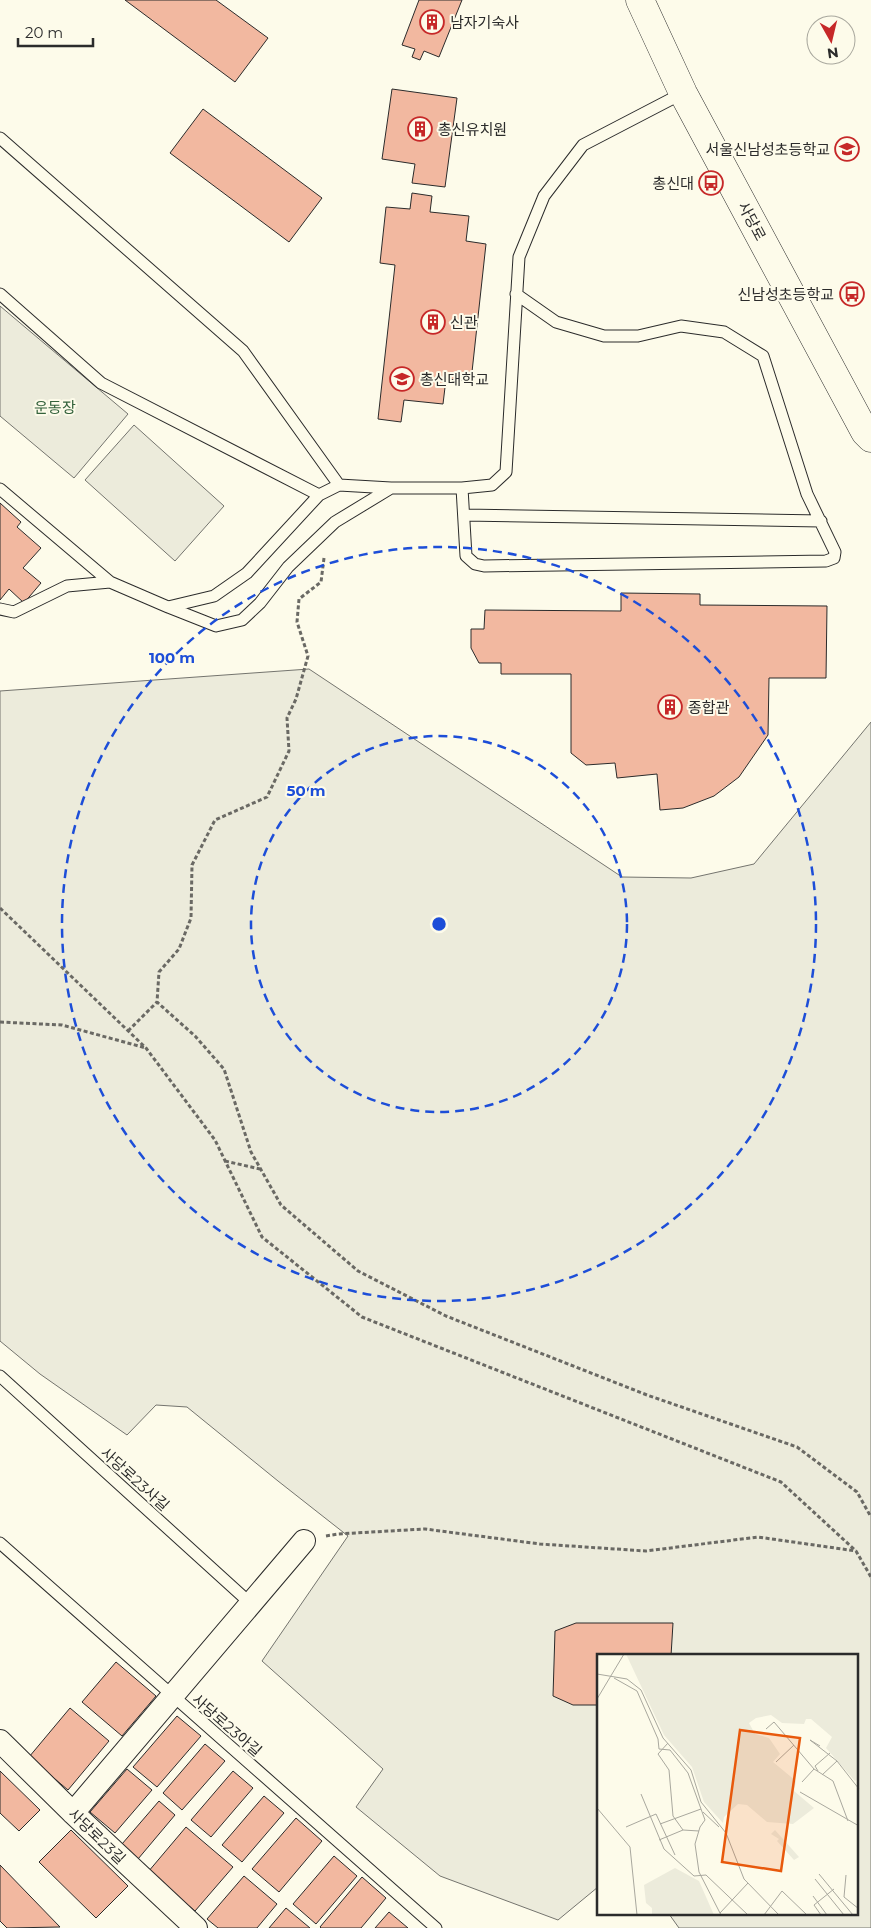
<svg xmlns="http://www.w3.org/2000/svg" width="871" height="1928" viewBox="0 0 871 1928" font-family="Montserrat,'Noto Sans KR',sans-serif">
	<rect width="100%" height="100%" fill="#fdfbea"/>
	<path fill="#ecebdb" stroke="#74746e" d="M0 306 128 414 74 478 0 416Z
		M134 425 224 506 175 561 85 480Z
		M309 669 622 877 691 878 754 864 871 722V1928H679L669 1914H857V1656H598V1887L558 1920 440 1876 356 1807 383 1769 262 1661 348 1536 278 1481 187 1407 156 1405 127 1435 40 1374 0 1341V691Z"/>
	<path fill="#f2b8a0" stroke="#2b2b2b" d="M125 0H216L268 38 235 82Z
		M419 0H462L439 57 424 51 420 60 412 57 415 49 402 45Z
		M392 89 457 98 445 187 412 183 415 164 382 159Z
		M203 109 322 198 289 242 170 153Z
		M412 193 432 196 430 212 469 216 466 241 486 244 471 381 446 379 443 404 404 400 401 422 378 419 395 265 380 263 386 207 410 209Z
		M0 503 21 522 17 527 41 548 23 568 41 583 24 603 9 589 0 600Z
		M621 593 700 594V605L827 606 826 678H769L768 735 739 777 714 796 683 808 660 810 657 774 617 778 615 763 586 765 571 753V674H501V663H479L471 648V629H484L485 610 621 611Z
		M576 1623H673L671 1656H598V1705H573L553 1696 555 1631Z
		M116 1662 156 1696 122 1736 82 1702Z
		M70 1708 109 1741 68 1790 29 1757Z
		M177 1716 201 1736 157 1787 133 1767Z
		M205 1744 225 1761 182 1810 163 1793Z
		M127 1769 152 1790 115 1833 90 1812Z
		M0 1771 40 1810 19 1831 0 1813Z
		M233 1771 253 1788 211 1837 191 1820Z
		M264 1796 284 1813 242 1862 222 1845Z
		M159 1801 175 1815 138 1859 122 1844Z
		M296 1818 322 1841 279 1892 252 1869Z
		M186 1827 233 1867 195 1911 148 1872Z
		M71 1830 128 1886 96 1918 39 1862Z
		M334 1856 357 1876 316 1924 293 1904Z
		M0 1865 60 1927 7 1928 0 1921Z
		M244 1876 277 1904 257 1928H218L207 1919Z
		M362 1877 386 1898 361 1928H321L320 1927Z
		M286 1908 310 1928H269Z
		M389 1912 408 1928H375Z"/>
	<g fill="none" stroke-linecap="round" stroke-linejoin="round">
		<g stroke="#2b2b2b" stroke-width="13">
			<path id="lane" d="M0 138 243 351 339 485
				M0 294 101 383 319 495
				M462 488 466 556 475 564 484 566 826 561 834 558 835 552 807 494 763 356 724 332 681 326 638 336H604L556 322 516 294
				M0 489 110 582
				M464 515 821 521
				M168 607 216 626 242 620 260 603 288 567 335 522 391 488
				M0 609 14 612 67 586 110 582 168 607 214 596 247 573 319 495 339 485 391 488H462L492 485 506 472 519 257 544 196 583 145 683 93
				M0 1376 250 1603
				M0 1543 436 1928"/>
		</g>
		<g stroke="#2b2b2b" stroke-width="24">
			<path id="street" d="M0 1741 73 1813 196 1928
				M73 1813 304 1541"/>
		</g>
		<g stroke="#2b2b2b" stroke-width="29">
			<path id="primary" d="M640 0 683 93 865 432 871 438"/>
		</g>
		<path stroke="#6a6964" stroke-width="3" stroke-dasharray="4 2.5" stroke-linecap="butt" d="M324 558 321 582 299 599 297 622 308 656 296 699 287 718 289 751 267 797 215 820 192 865 191 918 179 949 159 972 157 1002 195 1036 224 1069 251 1152 281 1205 358 1271 446 1316 647 1395 797 1447 857 1492 871 1517
			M0 908 146 1048 215 1140 262 1237 362 1317 781 1482 856 1551 871 1577
			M0 1022 62 1025 146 1048
			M128 1031 157 1002
			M225 1161 260 1169
			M326 1536 338 1534 425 1529 540 1544 646 1551 758 1537 856 1551"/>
		<use href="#lane" stroke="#fdfbea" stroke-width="11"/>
		<use href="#street" stroke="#fdfbea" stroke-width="22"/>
		<use href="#primary" stroke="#fdfbea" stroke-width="28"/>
	</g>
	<g fill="none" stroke="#1d4ed8" stroke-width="2.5" stroke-dasharray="9 6">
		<circle cx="439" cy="924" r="188"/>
		<circle cx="439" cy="924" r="377"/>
	</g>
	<defs>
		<g id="building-ring" transform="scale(1.25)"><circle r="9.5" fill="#fdfbea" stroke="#c62828" stroke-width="1.5"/><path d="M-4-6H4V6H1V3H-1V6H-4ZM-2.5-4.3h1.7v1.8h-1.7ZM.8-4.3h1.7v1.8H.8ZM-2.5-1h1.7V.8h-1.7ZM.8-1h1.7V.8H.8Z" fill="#c62828"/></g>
		<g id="school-ring" transform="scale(1.25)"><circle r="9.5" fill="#fdfbea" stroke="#c62828" stroke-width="1.5"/><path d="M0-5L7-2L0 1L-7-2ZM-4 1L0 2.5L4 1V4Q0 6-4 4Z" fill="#c62828"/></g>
		<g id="bus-ring" transform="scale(1.25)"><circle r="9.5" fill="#fdfbea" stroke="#c62828" stroke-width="1.5"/><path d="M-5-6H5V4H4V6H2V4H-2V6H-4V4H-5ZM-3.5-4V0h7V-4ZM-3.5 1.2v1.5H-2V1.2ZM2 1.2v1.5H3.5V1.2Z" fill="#c62828"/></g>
		<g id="university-ring" transform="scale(1.25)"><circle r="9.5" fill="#fdfbea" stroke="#c62828" stroke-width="1.5"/><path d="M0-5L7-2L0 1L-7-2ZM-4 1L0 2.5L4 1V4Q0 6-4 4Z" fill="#c62828"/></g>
	</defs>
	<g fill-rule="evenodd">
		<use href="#building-ring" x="432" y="22"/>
		<use href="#building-ring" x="420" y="129"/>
		<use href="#school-ring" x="847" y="149"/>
		<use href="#bus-ring" x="711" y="183"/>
		<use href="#bus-ring" x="852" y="294"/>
		<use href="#building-ring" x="433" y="322"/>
		<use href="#university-ring" x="402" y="379"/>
		<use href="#building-ring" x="670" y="707"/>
	</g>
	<g text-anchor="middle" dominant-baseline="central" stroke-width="4" stroke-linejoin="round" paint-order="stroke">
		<g font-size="15" fill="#2b2b2b" stroke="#fdfbea" text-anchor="start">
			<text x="450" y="22">남자기숙사</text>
			<text x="438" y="129">총신유치원</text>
			<text x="830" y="149" text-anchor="end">서울신남성초등학교</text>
			<text x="694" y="183" text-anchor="end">총신대</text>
			<text x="834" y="294" text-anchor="end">신남성초등학교</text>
			<text x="450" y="322">신관</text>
			<text x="420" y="379">총신대학교</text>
			<text x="688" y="707">종합관</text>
		</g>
		<g font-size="15" fill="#2b2b2b" stroke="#fdfbea">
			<text transform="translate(752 221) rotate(62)">사당로</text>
			<text transform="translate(135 1479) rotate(42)">사당로23사길</text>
			<text transform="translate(227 1725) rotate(41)">사당로23아길</text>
			<text transform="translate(97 1836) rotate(44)">사당로23길</text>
		</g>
		<g font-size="15" fill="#34623c" stroke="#fdfbea">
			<text x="55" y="407">운동장</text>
		</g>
	</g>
	<g transform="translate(597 1654)">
		<rect width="261" height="261" fill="#fdfbea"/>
		<path d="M29 0H261V125L258 127 229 94 235 83 214 65H209L207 70 185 69 174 61 159 64 152 69 158 80 172 84 183 100 176 108 199 127 197 137 217 154 196 170 170 168 150 151 141 150 127 163 126 169 107 148 95 113 67 81ZM178 176 202 203 197 206 180 187 182 185 174 180ZM78 214 102 227 117 261H55V254L49 249 47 231Z" fill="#ecebdb"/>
		<path fill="none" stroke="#a9a89e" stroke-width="1" d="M0 20 30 25 44 36 66 84 94 116 104 148 129 179 147 225 182 261M17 24 40 37 61 85 62 95 73 96 91 119 108 166 103 173 98 190 102 218 124 261M0 45 27 0M169 75 177 68 217 115 236 127 251 167M71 89 61 100 72 116 76 162 86 176M223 92 213 86 240 107 262 135M179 108 197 91M221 117 218 112 233 99M225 121 240 107M205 128 217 115M203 138 262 172M44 140 67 195 97 222 109 221 151 261M0 154 33 193 40 261M106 158 122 173M63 170 104 155M29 173 59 160 78 201M62 186 86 176 102 177M222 220 256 261M249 221 247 243 262 255M218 225 247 261M216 242 230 261M123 259 151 229M167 261 185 237 210 261M224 261 217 251 237 235"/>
		<path fill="#e8590c" fill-opacity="0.15" stroke="#e8590c" stroke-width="2.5" d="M143 76 203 84 184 217 125 208Z"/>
		<rect width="261" height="261" fill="none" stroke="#2b2b2b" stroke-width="2.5"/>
	</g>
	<circle cx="439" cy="924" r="8" fill="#1d4ed8" stroke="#fdfbea" stroke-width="2.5"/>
	<g font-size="15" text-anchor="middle" font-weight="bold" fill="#1d4ed8" stroke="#fdfbea" stroke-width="4" stroke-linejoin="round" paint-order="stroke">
		<text x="172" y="663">100 m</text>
		<text x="306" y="796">50 m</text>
	</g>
	<g transform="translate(831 40) rotate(172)"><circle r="24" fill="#fdfbea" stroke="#a9a89e"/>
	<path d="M0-4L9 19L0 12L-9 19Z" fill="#c62828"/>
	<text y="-8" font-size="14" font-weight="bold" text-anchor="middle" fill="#2b2b2b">N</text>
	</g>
	<path d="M18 38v8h75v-8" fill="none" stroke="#2b2b2b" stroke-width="2.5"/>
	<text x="25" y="38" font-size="15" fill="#2b2b2b" stroke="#fdfbea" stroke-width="4" paint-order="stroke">20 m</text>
</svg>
